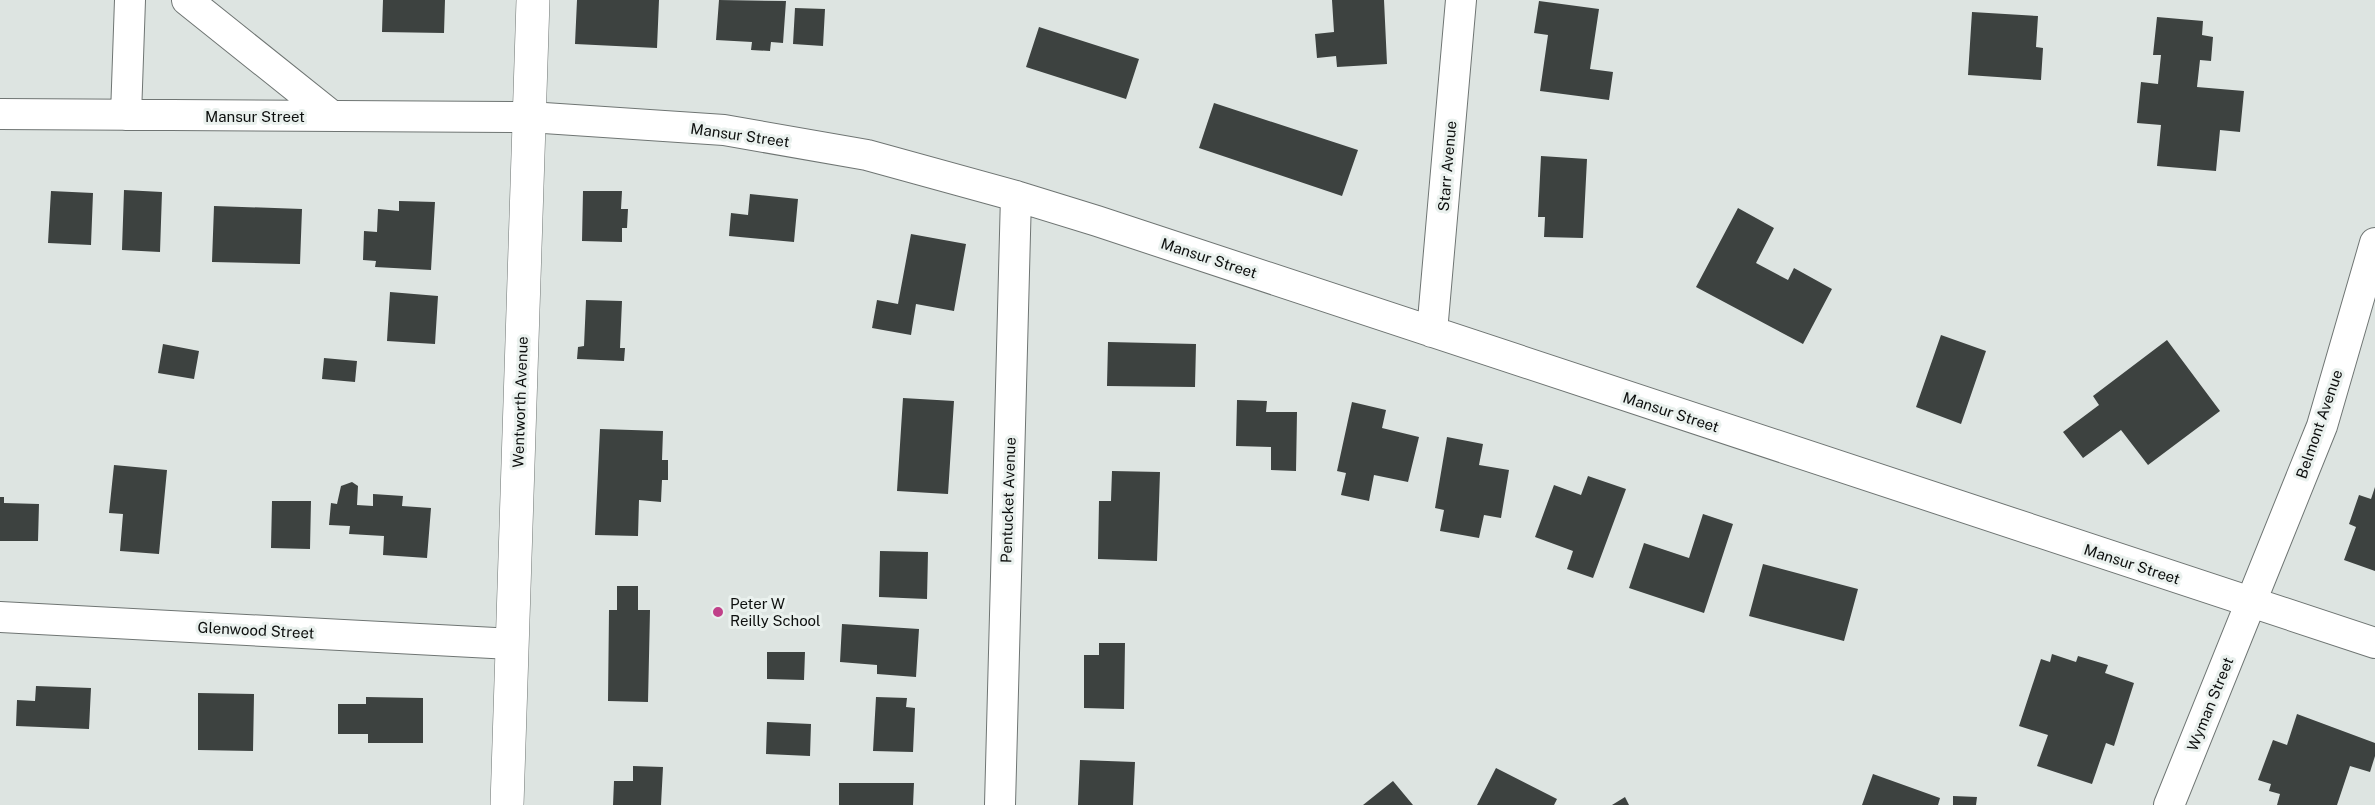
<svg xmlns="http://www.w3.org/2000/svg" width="2375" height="805" viewBox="0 0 2375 805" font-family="'Public Sans',sans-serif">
	<rect width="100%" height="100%" fill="#dde4e1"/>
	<path fill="#3d4240" d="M383 0H445L444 33 382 32Z
		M577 0H659L657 48 575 44Z
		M719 0 786 1 783 43 771 42 770 51 751 50 752 42 716 40Z
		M1332 0H1384L1387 64 1337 67 1336 56 1317 58 1315 34 1334 32Z
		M1539 1 1599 9 1590 69 1613 72 1609 100 1540 91 1548 35 1534 33Z
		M795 8 825 9 823 46 793 44Z
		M1972 12 2038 16 2036 47 2043 48 2041 80 1968 75Z
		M2157 17 2203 21 2202 35 2213 37 2211 61 2200 60 2197 87 2244 91 2240 132 2220 130 2216 171 2157 166 2161 125 2137 123 2141 82 2158 84 2161 55H2153Z
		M1039 27 1139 59 1126 99 1026 67Z
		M1214 103 1358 150 1342 196 1199 148Z
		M1541 156 1587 159 1583 238 1544 237 1545 217H1538Z
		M124 190 162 192 160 252 122 250Z
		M51 191 93 193 91 245 48 243Z
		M583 191H622L621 209H628L627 228H622V242L582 241Z
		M750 194 798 199 794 242 729 236 731 213 748 215Z
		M399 201 435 202 431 270 375 267 376 261 363 260 364 231 377 232 378 209 399 211Z
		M214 206 302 209 300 264 212 262Z
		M1738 208 1774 228 1756 263 1788 280 1794 268 1832 289 1803 344 1696 287Z
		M911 234 966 244 954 311 916 304 911 335 872 328 877 300 898 304Z
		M390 292 438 296 435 344 387 341Z
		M586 300 622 301 620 348H625L624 361 577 359 578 347 584 346Z
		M1941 335 1986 351 1961 424 1916 407Z
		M2167 340 2220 411 2148 465 2121 430 2083 458 2063 432 2099 405 2093 396Z
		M1108 342 1196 344 1195 387 1107 386Z
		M163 344 199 351 194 379 158 373Z
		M324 358 357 361 355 382 322 379Z
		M903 398 954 401 948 494 897 491Z
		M1237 400 1267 401 1266 412H1297L1296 471 1271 470V447L1236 446Z
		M1352 402 1386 410 1382 428 1419 437 1408 482 1374 475 1369 501 1341 495 1346 473 1337 471Z
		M600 429 663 431 662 460H668V480H662L661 502 639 500 638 536 595 535Z
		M1447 437 1483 444 1479 465 1509 470 1501 518 1484 515 1479 538 1440 531 1444 510 1435 508Z
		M114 465 167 470 159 554 120 551 123 514 109 513Z
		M1112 471 1160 472 1157 561 1098 559 1099 501H1111Z
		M1588 476 1626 489 1593 578 1567 569 1573 551 1535 537 1554 485 1581 495Z
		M352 482 358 486 357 505 373 506V494L403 496 402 506 431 508 427 558 383 555 384 536 349 534 350 526 329 525 331 503 337 504 341 486Z
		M2375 487V571L2344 560 2356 527 2349 524 2359 495 2371 499Z
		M0 497H4V503L39 504 38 541H0Z
		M272 501H311L310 549 271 548Z
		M1703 514 1733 524 1704 613 1629 588 1644 543 1689 558Z
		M880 551 928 552 927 599 879 597Z
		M1763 564 1858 589 1844 641 1749 616Z
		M617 586H638V610H650L648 702 608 701 609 610H617Z
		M842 624 919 629 916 677 877 674V665L840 662Z
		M1099 643H1125L1124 709 1084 708V655H1099Z
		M767 652H805L804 680 767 679Z
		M2052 654 2076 662 2078 656 2108 665 2105 673 2134 683 2114 746 2106 743 2092 784 2037 766 2048 735 2019 726 2041 659 2050 662Z
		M36 686 91 688 89 729 16 726 17 700 35 701Z
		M198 693 254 694 253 751 198 750Z
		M366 697 423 698V743H368V734H338V704H366Z
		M876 697 907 698 906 707 915 708 913 752 873 751Z
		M2297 714 2375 743V756L2370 772 2350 766 2337 805H2277L2280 794 2269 791 2271 784 2258 780 2273 740 2287 745Z
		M767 722 811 724 810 756 766 754Z
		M1080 760 1135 762 1133 805H1078Z
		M633 766 663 767 661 805H613L614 781H633Z
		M1496 768 1557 799 1554 805H1477Z
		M1873 774 1940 798 1938 805H1862Z
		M1393 781 1413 805H1363Z
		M839 783H914L913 805H839Z
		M1953 796 1977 797 1976 805H1953Z
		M1625 797 1629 805H1612Z"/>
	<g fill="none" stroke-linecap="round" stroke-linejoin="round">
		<g stroke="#6f7573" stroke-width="32">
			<path id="minor" d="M187 0 332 116
				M0 114 529 117 724 130 867 155 1016 196 1097 221 2375 643
				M126 115 130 0
				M1432 332 1461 0
				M0 617 512 644
				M1000 805 1016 196
				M2169 805 2322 426 2375 243"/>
		</g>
		<g stroke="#6f7573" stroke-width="34">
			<path id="tertiary" d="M507 805 533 0"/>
		</g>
		<use href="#minor" stroke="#fff" stroke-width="30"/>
		<use href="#tertiary" stroke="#fff" stroke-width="33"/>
	</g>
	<circle fill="#c04089" stroke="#eaf1ee" stroke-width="2" cx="718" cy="612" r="6"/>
	<g text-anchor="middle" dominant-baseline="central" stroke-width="6" stroke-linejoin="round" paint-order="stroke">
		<g font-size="15" fill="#0d0f0e" stroke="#eaf1ee">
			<text x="255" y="116">Mansur Street</text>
			<text transform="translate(740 135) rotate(8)">Mansur Street</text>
			<text transform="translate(1447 166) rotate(-85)">Starr Avenue</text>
			<text transform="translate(1209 258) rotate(18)">Mansur Street</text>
			<text transform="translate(520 402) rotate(-88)">Wentworth Avenue</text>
			<text transform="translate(1671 412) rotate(18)">Mansur Street</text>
			<text transform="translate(2319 424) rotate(-71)">Belmont Avenue</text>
			<text transform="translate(1008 500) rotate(-88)">Pentucket Avenue</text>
			<text transform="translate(2132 564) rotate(18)">Mansur Street</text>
			<text transform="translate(256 630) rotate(3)">Glenwood Street</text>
			<text transform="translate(2210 704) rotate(-68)">Wyman Street</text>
		</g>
		<g font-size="15" fill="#0d0f0e" stroke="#eaf1ee" text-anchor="start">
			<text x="730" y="603">Peter W<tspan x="730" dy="17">Reilly School</tspan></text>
		</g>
	</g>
</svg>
